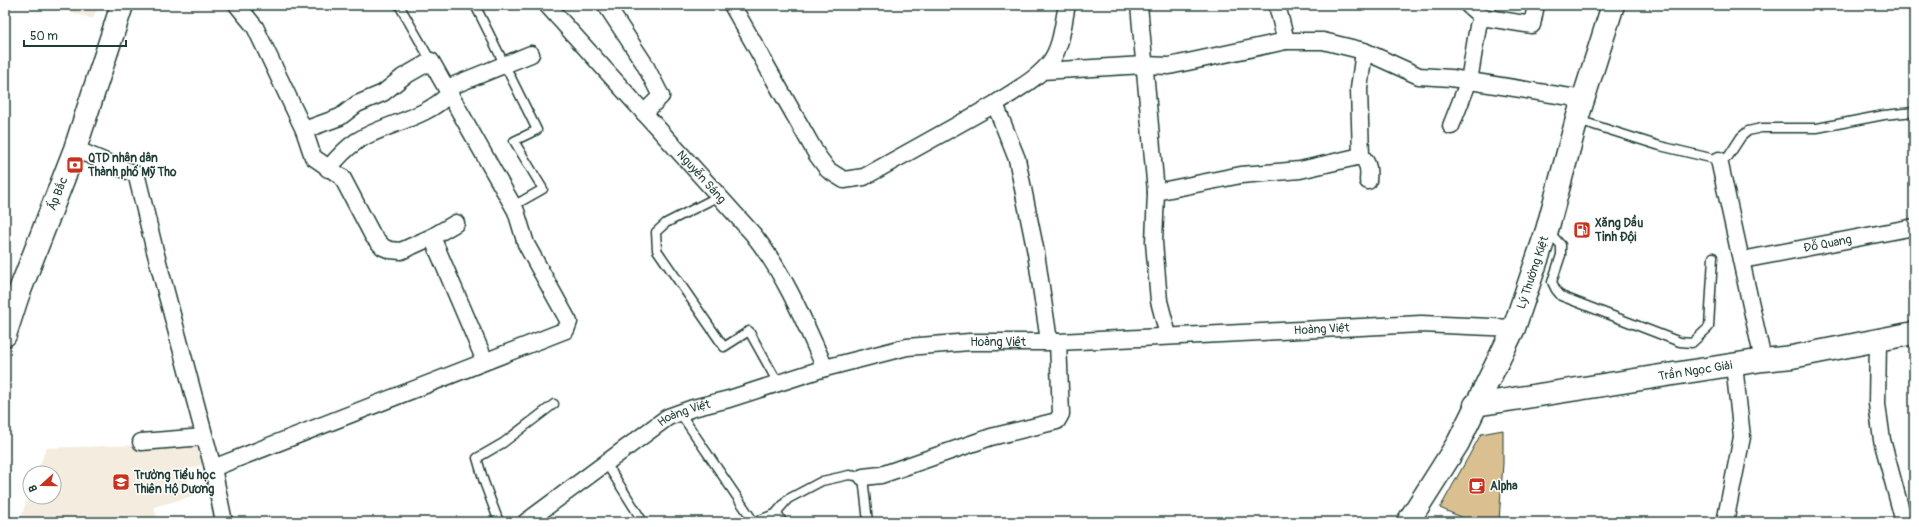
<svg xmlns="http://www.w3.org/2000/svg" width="1919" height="527" viewBox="0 0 1919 527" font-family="Pangolin,sans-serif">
	<rect width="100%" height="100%" fill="#fff"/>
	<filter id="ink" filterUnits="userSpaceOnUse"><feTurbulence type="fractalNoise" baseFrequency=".025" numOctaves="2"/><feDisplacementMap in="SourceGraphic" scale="8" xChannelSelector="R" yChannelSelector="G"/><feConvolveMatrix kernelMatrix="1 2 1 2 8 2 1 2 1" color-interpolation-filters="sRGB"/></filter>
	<g filter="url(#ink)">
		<path fill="#f4ecde" d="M49 5H98L93 19Z
			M201 443 206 463 185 471 193 496 154 507 158 519 151 522H19L30 492V497H54V473H37L46 448Z"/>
		<path fill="#dac090" stroke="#1f3d34" d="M1503 430V463L1499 521 1472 522 1440 508 1481 434Z"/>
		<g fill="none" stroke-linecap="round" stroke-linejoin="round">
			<g stroke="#1f3d34" stroke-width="11">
				<path id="lane" d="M399 5 431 61
					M475 5 537 130 514 141 543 189 513 206
					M1578 120 1660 146 1719 160 1728 157 1741 137 1748 131 1761 128H1817L1884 115 1914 112
					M719 196 666 223 656 232 657 250 724 347 749 331 778 383
					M1549 232 1561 245V255L1552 282 1556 290 1561 296 1680 342 1692 343 1709 327 1713 257
					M680 413 754 522 775 514 779 516 782 522
					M606 463 643 522
					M775 514 788 499 822 481 849 475 863 477 868 522
					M499 522 484 482 477 458 503 443 554 404"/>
			</g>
			<g stroke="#1f3d34" stroke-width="19">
				<g id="street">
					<path d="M237 5 255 27 304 130 313 157 342 177 373 236 383 247 390 250 401 251 432 237 456 223"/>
					<path id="s1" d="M547 5 753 234C785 274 804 321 825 368"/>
					<path d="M606 5 644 63 661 96 644 113"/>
					<path d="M732 5 817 155 828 170 844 180 864 177 995 104"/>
					<path d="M1139 5 1156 192 1154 242 1159 301 1168 335"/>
					<path d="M1468 5 1482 17 1532 25 1536 5"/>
					<path d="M1286 41H1323L1364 51 1419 76 1451 78 1583 99"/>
					<path d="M1364 51 1359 89 1361 156C1369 163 1369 171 1368 181"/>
					<path d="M1042 71 1144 65 1169 66 1286 41 1277 5"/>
					<path d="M1469 81 1478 26 1482 17"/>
					<path d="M447 88 531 54"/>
					<path d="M1451 126 1466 88 1465 81"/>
					<path d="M75 149 135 174 137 177 154 247 213 468 224 522"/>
					<path d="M1719 160 1763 360"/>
					<path d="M328 169C337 158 345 149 357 141 386 123 426 119 450 93"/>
					<path d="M1156 192 1241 175 1300 170 1361 156"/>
					<path d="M432 237 485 361"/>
					<path id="s2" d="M1742 260 1914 227"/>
					<path d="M1878 340 1877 404 1882 440 1904 522"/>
					<path d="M1049 341 1036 253 1017 159 995 104C1014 91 1038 79 1051 61 1062 45 1063 23 1067 5"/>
					<path d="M141 442 204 437"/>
					<path d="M213 468 566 330 569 322 526 244 516 211 431 61 403 77 383 93 357 104 340 117 304 130"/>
					<path d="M863 477 881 475 991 437 1057 421 1061 414 1058 342"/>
					<path id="s3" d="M526 522 668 417 693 408 729 399 825 368 907 347 970 342H1058L1421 324 1514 328"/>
					<path d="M1725 522 1742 437 1734 365"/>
				</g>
			</g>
			<g stroke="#1f3d34" stroke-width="25">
				<g id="secondary">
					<path id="s4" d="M5 335 17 298 75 149 122 5"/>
					<path id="s5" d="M1475 405 1763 360 1792 357 1914 333"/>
					<path id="s6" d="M1408 522 1458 443 1514 328 1547 230 1577 119 1613 5"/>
				</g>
			</g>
			<use href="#lane" stroke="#fff" stroke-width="8"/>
			<use href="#street" stroke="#fff" stroke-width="16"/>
			<use href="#secondary" stroke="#fff" stroke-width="22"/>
		</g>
	</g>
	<defs>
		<g id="bank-square" transform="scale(0.9)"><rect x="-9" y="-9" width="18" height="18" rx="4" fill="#c8321e" stroke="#fff"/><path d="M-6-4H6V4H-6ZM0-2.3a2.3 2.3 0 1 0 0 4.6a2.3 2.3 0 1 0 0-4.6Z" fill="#fff"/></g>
		<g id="fuel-square" transform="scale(0.9)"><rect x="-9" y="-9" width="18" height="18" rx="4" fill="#c8321e" stroke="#fff"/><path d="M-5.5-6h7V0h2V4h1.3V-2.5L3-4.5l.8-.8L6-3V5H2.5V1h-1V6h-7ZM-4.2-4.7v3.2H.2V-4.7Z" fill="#fff"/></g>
		<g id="school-square" transform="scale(0.9)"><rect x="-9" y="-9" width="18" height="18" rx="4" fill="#c8321e" stroke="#fff"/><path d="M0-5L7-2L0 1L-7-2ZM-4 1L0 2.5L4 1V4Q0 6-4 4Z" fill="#fff"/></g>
		<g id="cafe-square" transform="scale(0.9)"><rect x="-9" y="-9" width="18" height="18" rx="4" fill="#c8321e" stroke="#fff"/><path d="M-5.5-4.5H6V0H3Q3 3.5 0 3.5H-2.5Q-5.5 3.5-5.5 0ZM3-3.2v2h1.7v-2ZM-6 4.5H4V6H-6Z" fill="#fff"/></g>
	</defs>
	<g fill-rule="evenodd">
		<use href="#bank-square" x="75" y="165"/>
		<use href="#fuel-square" x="1582" y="230"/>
		<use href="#school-square" x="121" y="482"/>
		<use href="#cafe-square" x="1477" y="486"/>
	</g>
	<g text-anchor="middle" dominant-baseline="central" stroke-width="3" stroke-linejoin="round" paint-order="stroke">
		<g font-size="12" font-weight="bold" fill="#1f3d34" stroke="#fff" text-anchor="start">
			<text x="88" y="158">QTD nhân dân<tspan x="88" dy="14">Thành phố Mỹ Tho</tspan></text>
			<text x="1595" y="223">Xăng Dầu<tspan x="1595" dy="14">Tỉnh Đội</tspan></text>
			<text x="134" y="475">Trường Tiểu học<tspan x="134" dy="14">Thiên Hộ Dương</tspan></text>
			<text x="1490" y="486">Alpha</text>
		</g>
		<g font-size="12" fill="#1f3d34" stroke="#fff">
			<text stroke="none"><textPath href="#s1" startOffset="231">Nguyễn Sáng</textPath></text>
			<text stroke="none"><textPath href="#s4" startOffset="151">Ấp Bắc</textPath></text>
			<text stroke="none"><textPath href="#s2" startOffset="87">Đỗ Quang</textPath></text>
			<text stroke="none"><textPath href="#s6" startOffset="280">Lý Thường Kiệt</textPath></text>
			<text stroke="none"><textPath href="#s3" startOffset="841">Hoàng Việt</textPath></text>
			<text stroke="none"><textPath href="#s3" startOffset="517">Hoàng Việt</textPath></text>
			<text stroke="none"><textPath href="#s5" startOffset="223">Trần Ngọc Giải</textPath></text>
			<text stroke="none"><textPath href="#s3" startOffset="193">Hoàng Việt</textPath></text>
		</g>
	</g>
	<rect width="1919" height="527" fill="none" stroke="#fff" stroke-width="20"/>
	<rect x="10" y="10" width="1899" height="507" fill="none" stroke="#1f3d34" stroke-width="1.5" filter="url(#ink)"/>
	<g transform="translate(42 485) rotate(249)"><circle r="19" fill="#ffffff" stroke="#a5b1ae"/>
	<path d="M0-3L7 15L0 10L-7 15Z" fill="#c8321e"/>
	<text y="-6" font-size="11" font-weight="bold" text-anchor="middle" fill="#1f3d34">B</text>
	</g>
	<path d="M24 40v6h102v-6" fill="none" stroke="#1f3d34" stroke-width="2"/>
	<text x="30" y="40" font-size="12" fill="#1f3d34" stroke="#ffffff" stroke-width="3" paint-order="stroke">50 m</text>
</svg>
